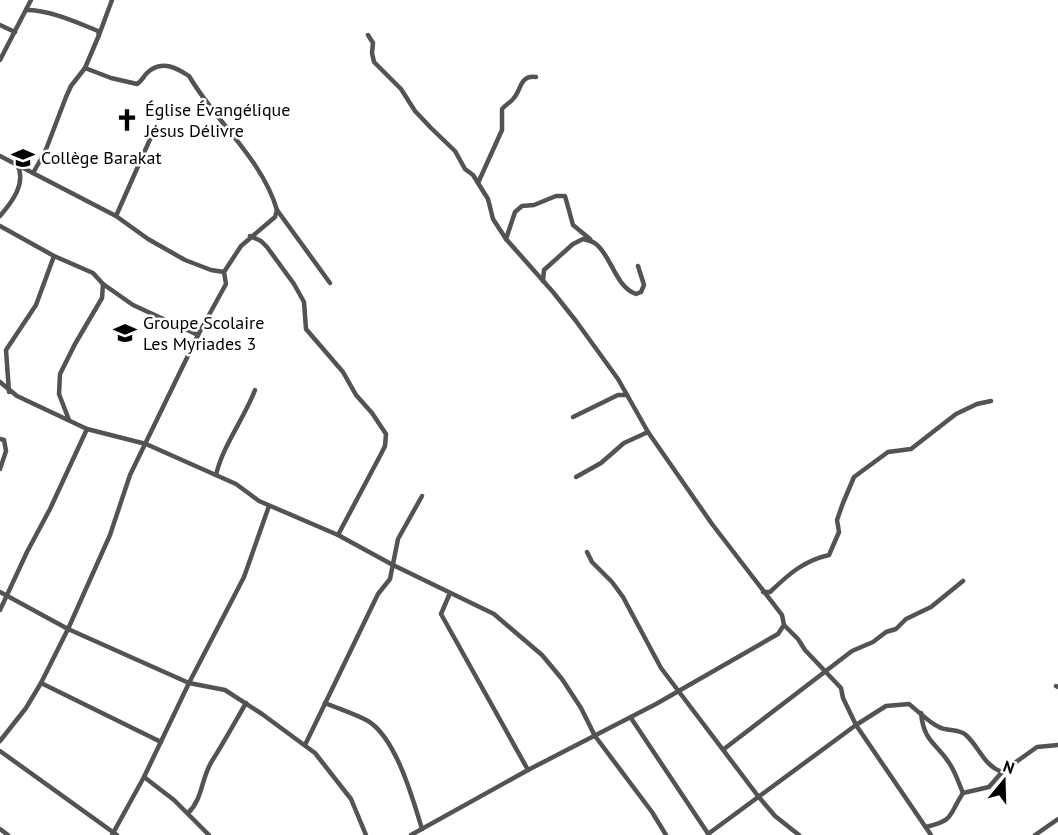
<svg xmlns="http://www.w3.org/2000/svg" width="1058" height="835" font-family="'PT Sans',sans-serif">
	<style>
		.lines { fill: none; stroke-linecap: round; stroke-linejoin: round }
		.minor { stroke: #535353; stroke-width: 4.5 }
		.labels { text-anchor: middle; stroke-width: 5; stroke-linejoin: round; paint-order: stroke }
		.poi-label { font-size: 18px; fill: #000; stroke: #fff; text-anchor: start }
	</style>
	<rect width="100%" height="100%" fill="#fff"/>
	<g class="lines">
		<g class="minor">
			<path d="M 26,10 C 50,10 76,22 98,31 L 99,35 L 85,68 L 71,86 L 66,97 L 45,152 L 33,173"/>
			<path d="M 0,25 L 15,32"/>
			<path d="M 99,35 L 112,0"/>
			<path d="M 368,35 L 373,43 L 372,53 L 374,62 L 401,89 L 415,111 L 431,128 L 455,151 L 465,169 L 473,175 L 488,199 L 493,219 L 506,239 L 553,292 L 576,321 L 618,379 L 648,432 L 712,524 L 782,615 L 784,625 L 798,639 L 805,650 L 841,688 L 843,698 L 856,725 L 931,835"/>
			<path d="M 0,60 L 31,0"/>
			<path d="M 85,68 L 111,78 L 137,84 C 142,81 143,77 147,73 C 161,59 177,68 189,76 C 216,122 262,159 277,210 L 330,283"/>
			<path d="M 0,156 L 116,216 L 148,239 L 185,260 L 211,270 L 224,272"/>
			<path d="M 478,183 L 502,130 L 502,109 C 505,105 510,103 513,99 C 522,90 519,75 536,77"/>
			<path d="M 0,216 C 12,202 27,183 17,164"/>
			<path d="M 116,216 L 155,128"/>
			<path d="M 0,226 L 54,256 L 93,273 L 103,284 L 133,305 L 198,335"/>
			<path d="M 250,236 L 261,241 L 267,247 L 294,284 L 304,302 L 306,329 L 343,372 L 356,395 L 372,413 L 386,434 L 385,446 L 381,454 L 338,535"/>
			<path d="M 506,239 L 515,212 L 522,206 L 534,205 L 556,196 L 565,196 L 573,225 L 590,239"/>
			<path d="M 543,281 L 544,270 L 573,244 L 583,239 C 587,240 593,241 596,244 C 612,257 615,286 636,294 L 641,292 L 644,285 L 638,266"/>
			<path d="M 0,382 L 17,396 L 87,429 L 146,444 L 236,484 L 259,501 L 338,535 L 393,565 L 494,614 L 542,655 L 562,679 L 581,708 L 595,736 L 652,812 L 666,835"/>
			<path d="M 9,392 L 6,350 L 36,305 L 54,256"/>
			<path d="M 573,417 L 618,395 L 627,395"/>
			<path d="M 69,420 L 59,394 L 60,374 L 75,344 L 102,298 L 103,284"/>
			<path d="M 0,439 L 4,440 L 6,451 L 0,469"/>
			<path d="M 216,475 C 223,445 244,419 255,390"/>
			<path d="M 576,477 L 601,463 L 624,443 L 648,432"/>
			<path d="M 587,552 L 592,562 L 612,582 L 623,597 L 661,668 L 758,796 L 775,816 L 799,835"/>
			<path d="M 0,592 L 68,629 L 189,683 L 225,690 L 262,714 L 315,753 L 351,799 L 366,835"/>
			<path d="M 763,592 L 770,592 C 789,574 803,561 829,555 L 839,532 L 837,520 L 843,503 L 854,477 L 888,452 L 911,449 L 956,414 L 977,404 L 991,401"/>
			<path d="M 450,593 L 441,614 L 528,770"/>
			<path d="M 0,610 L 27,552 L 50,509 L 87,429"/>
			<path d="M 41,683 L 161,742"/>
			<path d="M 1056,686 L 1058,687"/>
			<path d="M 325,703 C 339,709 355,714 368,721 C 396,738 413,799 422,829"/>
			<path d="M 921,713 C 924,744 938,743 951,766 C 956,774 959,784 963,793"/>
			<path d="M 631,718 L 709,835"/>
			<path d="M 0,741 L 26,708 L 41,683 L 68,629 L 110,535 L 130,475 L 198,335 L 226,284 L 224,272 L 241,246 L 275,217 L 277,210"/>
			<path d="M 305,745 L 378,594 L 390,579 L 398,539 L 422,496"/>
			<path d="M 724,749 L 852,651 L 873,642 L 886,632 L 896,629 L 906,619 L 931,607 L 963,581"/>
			<path d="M 0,751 L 117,835"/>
			<path d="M 144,777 L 174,800 L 209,835"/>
			<path d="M 188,813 C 203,799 201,778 212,761 C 224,742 235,722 246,703"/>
			<path d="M 926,827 C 955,820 948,816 963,793 L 989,787 L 1002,772"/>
			<path d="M 0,829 L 8,835"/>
			<path d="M 708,834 L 856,725 L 886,706 L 909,704 C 918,711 928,722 939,727 C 948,732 957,728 966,735 C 980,748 983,765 1002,772 L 1037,747 L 1058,745"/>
			<path d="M 112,835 L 144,777 L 189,683 L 244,577 L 269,506"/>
			<path d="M 411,835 L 528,770 L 656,704 L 778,634 L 784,625"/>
			<path d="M 1035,835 L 1058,819"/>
		</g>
	</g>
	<defs>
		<g id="church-bare" transform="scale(1.8)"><path d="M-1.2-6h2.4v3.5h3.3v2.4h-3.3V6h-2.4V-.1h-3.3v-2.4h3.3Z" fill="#000" stroke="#fff" stroke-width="2.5" paint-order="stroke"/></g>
		<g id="school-bare" transform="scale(1.8)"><path d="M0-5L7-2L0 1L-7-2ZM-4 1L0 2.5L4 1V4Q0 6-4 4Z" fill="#000" stroke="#fff" stroke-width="2.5" paint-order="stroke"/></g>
	</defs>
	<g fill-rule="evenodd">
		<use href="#church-bare" x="127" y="120"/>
		<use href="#school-bare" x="23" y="158"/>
		<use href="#school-bare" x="125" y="333"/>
	</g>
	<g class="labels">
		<g class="poi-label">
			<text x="145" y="116">Église Évangélique<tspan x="145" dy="21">Jésus Délivre</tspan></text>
			<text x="41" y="164">Collège Barakat</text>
			<text x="143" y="329">Groupe Scolaire<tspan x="143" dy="21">Les Myriades 3</tspan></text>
		</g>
	</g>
	<g transform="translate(1004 781) rotate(19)" stroke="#ffffff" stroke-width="4.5" paint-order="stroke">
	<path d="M0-4.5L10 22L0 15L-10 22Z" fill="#000000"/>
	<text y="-9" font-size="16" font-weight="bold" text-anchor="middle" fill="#000000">N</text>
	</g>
</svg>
